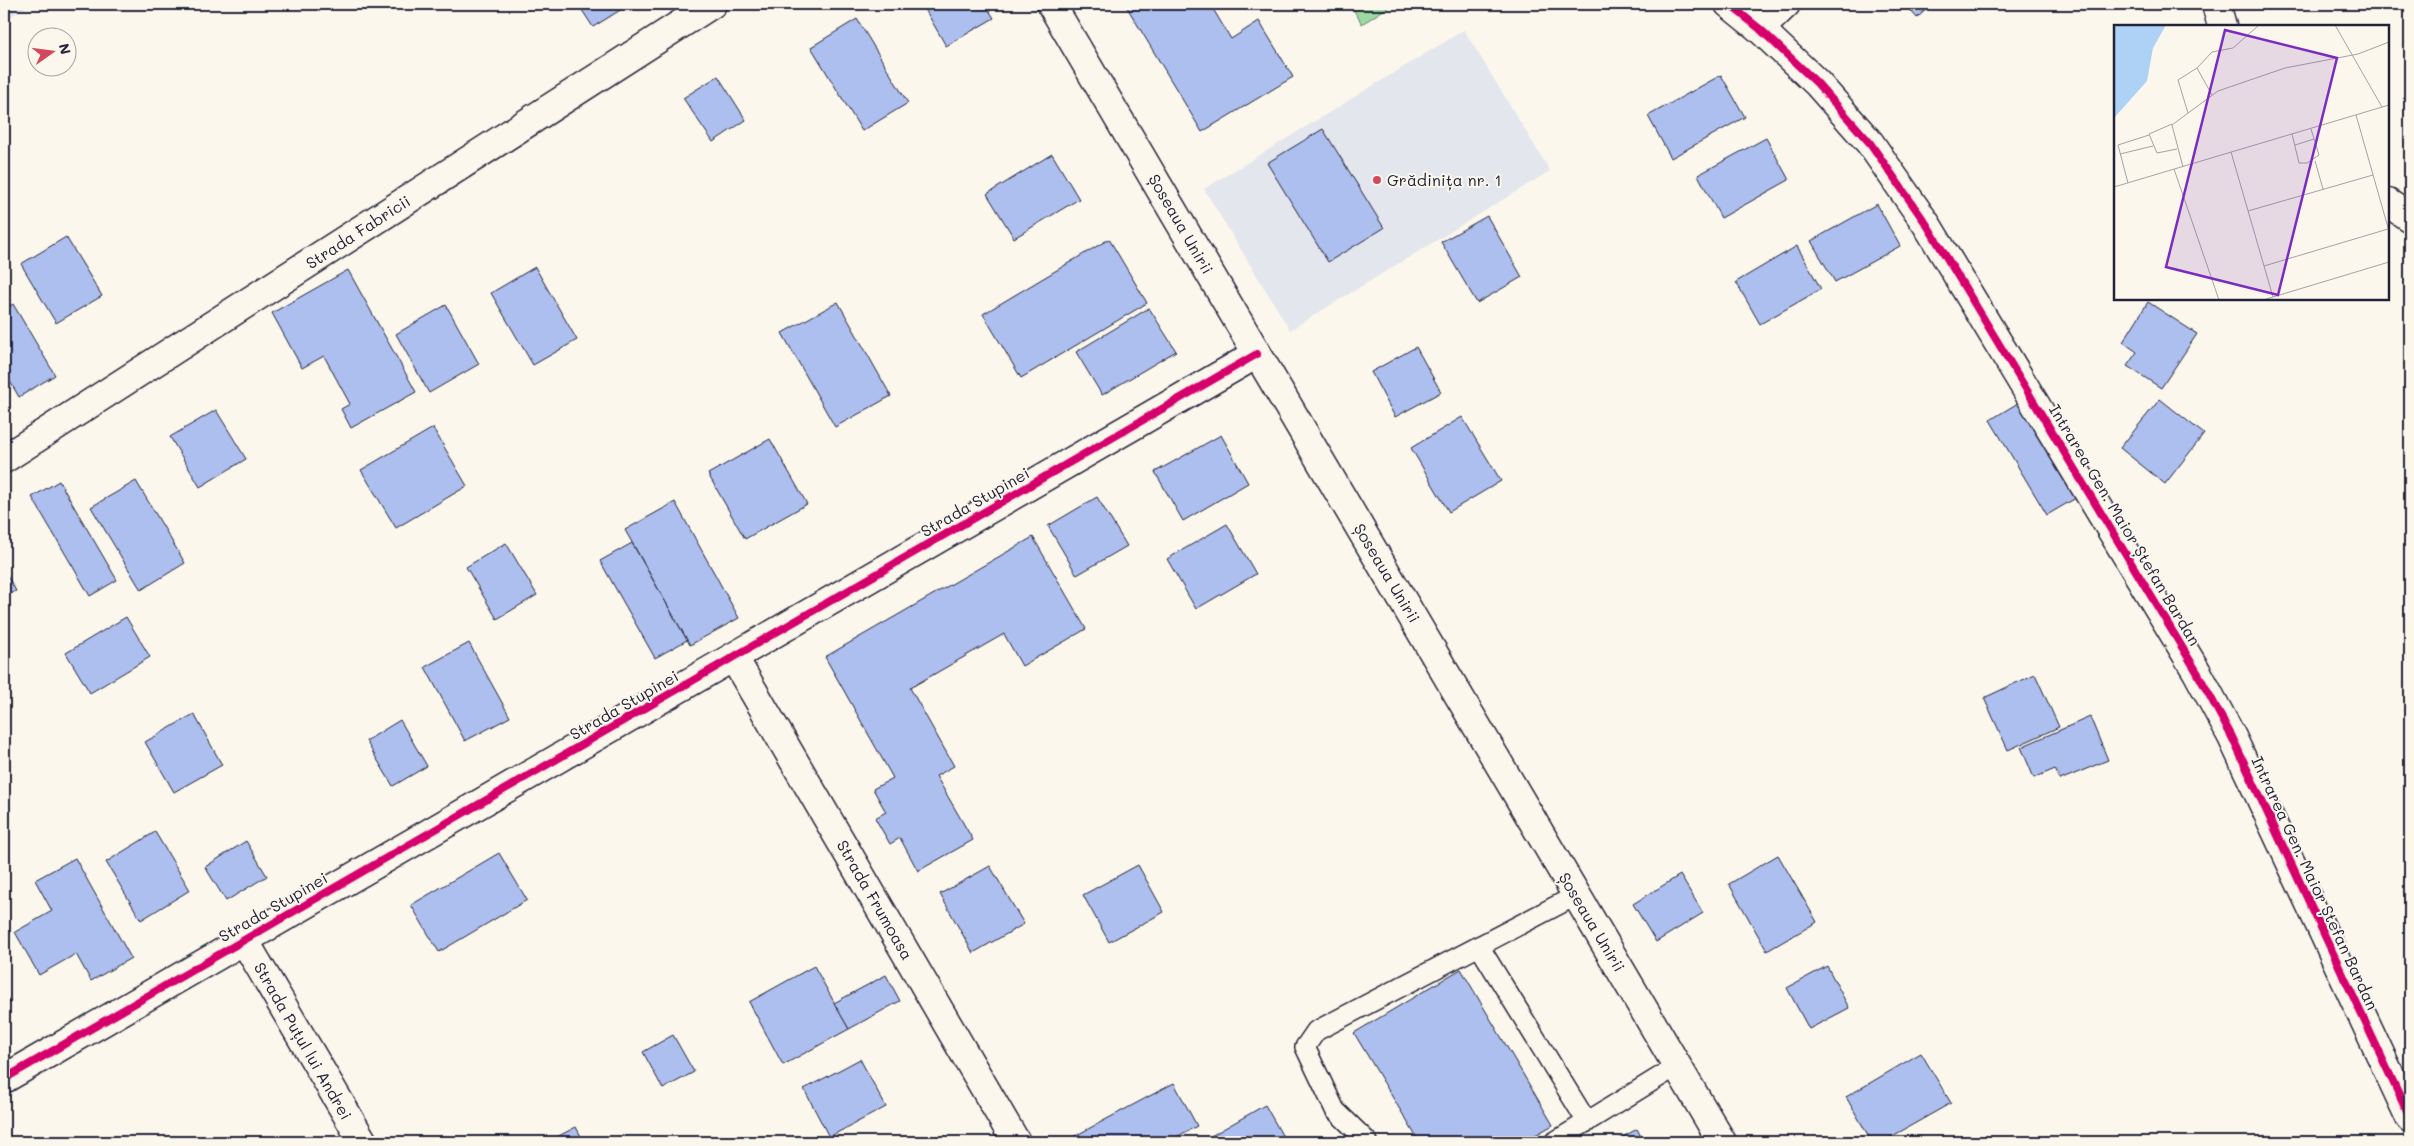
<svg xmlns="http://www.w3.org/2000/svg" width="2414" height="1146" font-family="Mali,sans-serif">
	<style>
		.built { fill: #e4e6ed }
		.green { fill: #9ddaa2; stroke: #607e6e }
		.building { fill: #adbfee; stroke: #22223b }
		.lines { fill: none; stroke-linecap: round; stroke-linejoin: round }
		.lane-casing { stroke: #22223b; stroke-width: 22 }
		.street-casing { stroke: #22223b; stroke-width: 31 }
		.secondary-casing { stroke: #22223b; stroke-width: 31 }
		.lane { stroke: #fbf7ec; stroke-width: 19 }
		.street { stroke: #fbf7ec; stroke-width: 28 }
		.secondary { stroke: #fbf7ec; stroke-width: 28 }
		.cycleway-casing { stroke: #fbf7ec; stroke-width: 11 }
		.cycleway { stroke: #d6006c; stroke-width: 8 }
		.poi-dot { fill: #d1495b; stroke: #fbf7ec; stroke-width: 2 }
		.labels { text-anchor: middle; stroke-width: 4; stroke-linejoin: round; paint-order: stroke }
		.poi-label { font-size: 16px; fill: #22223b; stroke: #fbf7ec; text-anchor: start }
		.street-label { font-size: 16px; fill: #22223b; stroke: #fbf7ec }
		.inset-road { fill: none; stroke: #a4a2a5; stroke-width: 1 }
		.view { fill: #7b2cbf; fill-opacity: 0.15; stroke: #7b2cbf; stroke-width: 2.5 }
		.inset-edge { fill: none; stroke: #22223b; stroke-width: 2.5 }
	</style>
	<rect width="100%" height="100%" fill="#fbf7ec"/>
	<filter id="ink" filterUnits="userSpaceOnUse"><feTurbulence type="fractalNoise" baseFrequency=".02" numOctaves="2"/><feDisplacementMap in="SourceGraphic" scale="10" xChannelSelector="R" yChannelSelector="G"/><feConvolveMatrix kernelMatrix="1 2 1 2 8 2 1 2 1" color-interpolation-filters="sRGB"/></filter>
	<g filter="url(#ink)">
		<g class="built">
			<path d="M 4,4 L 31,4 L 4,21 Z"/>
			<path d="M 1464,30 L 1550,171 L 1290,330 L 1204,189 Z"/>
		</g>
		<path class="green" d="M 1350,4 L 1393,4 L 1362,24 Z"/>
		<g class="building">
			<path d="M 578,4 L 630,4 L 593,27 Z"/>
			<path d="M 922,4 L 985,4 L 994,18 L 946,46 Z"/>
			<path d="M 1125,4 L 1210,4 L 1231,39 L 1259,21 L 1293,77 L 1202,132 Z"/>
			<path d="M 1905,4 L 1932,4 L 1917,18 Z"/>
			<path d="M 857,19 L 908,103 L 862,131 L 811,47 Z"/>
			<path d="M 1721,75 L 1745,117 L 1671,158 L 1648,116 Z"/>
			<path d="M 718,76 L 746,120 L 713,142 L 683,98 Z"/>
			<path d="M 1323,129 L 1384,228 L 1328,262 L 1267,163 Z"/>
			<path d="M 1766,138 L 1789,180 L 1721,218 L 1698,175 Z"/>
			<path d="M 1052,154 L 1079,199 L 1014,238 L 987,194 Z"/>
			<path d="M 1877,204 L 1900,246 L 1835,282 L 1811,241 Z"/>
			<path d="M 1487,216 L 1522,277 L 1477,303 L 1441,242 Z"/>
			<path d="M 66,237 L 102,296 L 56,323 L 21,264 Z"/>
			<path d="M 1109,239 L 1147,303 L 1021,378 L 983,314 Z"/>
			<path d="M 1797,246 L 1821,289 L 1760,324 L 1736,282 Z"/>
			<path d="M 535,267 L 577,340 L 533,365 L 491,293 Z"/>
			<path d="M 348,270 L 416,392 L 351,428 L 341,409 L 350,404 L 324,356 L 302,368 L 272,313 Z"/>
			<path d="M 838,302 L 891,396 L 835,427 L 782,333 Z"/>
			<path d="M 2148,302 L 2197,334 L 2161,388 L 2127,366 L 2137,352 L 2123,342 Z"/>
			<path d="M 13,304 L 55,375 L 19,397 L 4,371 L 4,310 Z"/>
			<path d="M 446,305 L 479,364 L 429,393 L 396,334 Z"/>
			<path d="M 1149,308 L 1176,351 L 1102,395 L 1076,352 Z"/>
			<path d="M 1416,347 L 1441,392 L 1395,417 L 1371,372 Z"/>
			<path d="M 2160,399 L 2204,434 L 2165,484 L 2120,448 Z"/>
			<path d="M 2018,403 L 2076,498 L 2047,515 L 1990,420 Z"/>
			<path d="M 216,410 L 246,459 L 200,487 L 170,437 Z"/>
			<path d="M 1462,417 L 1501,481 L 1449,512 L 1411,448 Z"/>
			<path d="M 433,428 L 467,486 L 396,528 L 361,470 Z"/>
			<path d="M 1221,435 L 1248,483 L 1183,521 L 1155,472 Z"/>
			<path d="M 770,439 L 807,504 L 745,539 L 708,474 Z"/>
			<path d="M 59,481 L 117,580 L 90,596 L 32,497 Z"/>
			<path d="M 136,481 L 185,563 L 141,590 L 91,507 Z"/>
			<path d="M 1097,497 L 1127,546 L 1077,575 L 1048,526 Z"/>
			<path d="M 675,502 L 739,618 L 690,645 L 625,530 Z"/>
			<path d="M 1227,524 L 1256,574 L 1196,609 L 1167,559 Z"/>
			<path d="M 1033,537 L 1086,629 L 1022,666 L 1004,634 L 910,688 L 954,766 L 936,776 L 973,840 L 918,871 L 900,838 L 890,844 L 875,818 L 886,812 L 873,789 L 893,778 L 825,657 Z"/>
			<path d="M 506,543 L 537,595 L 497,619 L 466,567 Z"/>
			<path d="M 632,543 L 687,640 L 655,658 L 600,561 Z"/>
			<path d="M 4,570 L 16,591 L 4,597 Z"/>
			<path d="M 126,617 L 150,657 L 90,693 L 66,653 Z"/>
			<path d="M 469,643 L 510,717 L 465,741 L 425,667 Z"/>
			<path d="M 2035,674 L 2059,727 L 2008,750 L 1984,698 Z"/>
			<path d="M 194,714 L 222,765 L 174,792 L 145,742 Z"/>
			<path d="M 2090,717 L 2108,760 L 2060,780 L 2055,769 L 2034,778 L 2021,747 Z"/>
			<path d="M 400,720 L 427,766 L 393,786 L 366,741 Z"/>
			<path d="M 155,832 L 190,890 L 141,920 L 106,862 Z"/>
			<path d="M 246,841 L 267,876 L 226,901 L 205,867 Z"/>
			<path d="M 499,853 L 527,900 L 439,952 L 411,905 Z"/>
			<path d="M 1778,855 L 1817,922 L 1767,951 L 1729,884 Z"/>
			<path d="M 75,858 L 131,958 L 91,981 L 76,954 L 39,975 L 15,932 L 52,911 L 35,880 Z"/>
			<path d="M 1138,865 L 1164,912 L 1109,942 L 1083,895 Z"/>
			<path d="M 990,866 L 1024,924 L 973,953 L 940,894 Z"/>
			<path d="M 1680,875 L 1703,913 L 1656,942 L 1633,904 Z"/>
			<path d="M 814,966 L 849,1029 L 783,1065 L 749,1002 Z"/>
			<path d="M 1827,966 L 1849,1008 L 1809,1029 L 1787,988 Z"/>
			<path d="M 1461,969 L 1553,1125 L 1523,1142 L 1423,1142 L 1417,1138 L 1354,1033 Z"/>
			<path d="M 886,975 L 900,1001 L 849,1029 L 834,1003 Z"/>
			<path d="M 4,991 L 10,1003 L 4,1006 Z"/>
			<path d="M 673,1035 L 694,1072 L 663,1089 L 643,1052 Z"/>
			<path d="M 1921,1053 L 1951,1103 L 1882,1142 L 1872,1142 L 1846,1097 Z"/>
			<path d="M 860,1059 L 886,1107 L 829,1137 L 804,1089 Z"/>
			<path d="M 1174,1083 L 1197,1126 L 1167,1142 L 1079,1142 L 1075,1136 Z"/>
			<path d="M 1265,1105 L 1286,1142 L 1205,1142 L 1204,1140 Z"/>
			<path d="M 576,1127 L 584,1142 L 547,1142 Z"/>
			<path d="M 1637,1129 L 1644,1142 L 1614,1142 Z"/>
		</g>
		<g class="lines">
			<g class="lane-casing">
				<g id="lane">
					<path d="M 1479,946 L 1587,1122"/>
					<path d="M 1368,1142 L 1335,1110 L 1305,1047 L 1316,1031 L 1577,895"/>
					<path d="M 1554,1142 L 1677,1066"/>
				</g>
			</g>
			<g class="street-casing">
				<g id="street">
					<path d="M 1729,4 L 1760,29 L 1817,83 L 1870,143 L 1927,225 L 2197,672 L 2232,737 L 2410,1118"/>
					<path d="M 2216,4 L 2222,26"/>
					<path d="M 1760,29 L 1786,4"/>
					<path d="M 2388,203 L 2410,218"/>
					<path d="M 4,459 L 712,4"/>
					<path d="M 734,658 L 1016,1142"/>
					<path d="M 244,940 L 363,1142"/>
					<path d="M 4,1079 L 1257,354"/>
				</g>
			</g>
			<g class="secondary-casing">
				<path id="secondary" d="M 1051,4 L 1722,1142"/>
			</g>
			<use href="#lane" class="lane"/>
			<use href="#street" class="street"/>
			<use href="#secondary" class="secondary"/>
			<g class="cycleway-casing">
				<g id="cycleway">
					<path d="M 1729,4 L 1760,29 L 1817,83 L 1870,143 L 1927,225 L 2197,672 L 2232,737 L 2410,1118"/>
					<path d="M 4,1079 L 1257,354"/>
				</g>
			</g>
			<use href="#cycleway" class="cycleway"/>
		</g>
	</g>
	<circle class="poi-dot" cx="1377" cy="180" r="5"/>
	<g class="labels">
		<g class="poi-label">
			<text x="1387" y="186">Grădinița nr. 1</text>
		</g>
		<g class="street-label">
			<text transform="translate(1181 224) rotate(60)" y="6">Șoseaua Unirii</text>
			<text transform="translate(358 232) rotate(-33)" y="6">Strada Fabricii</text>
			<text transform="translate(975 502) rotate(-30)" y="6">Strada Stupinei</text>
			<text transform="translate(2125 525) rotate(59)" y="6">Intrarea Gen. Maior Ștefan Bardan</text>
			<text transform="translate(1387 573) rotate(59)" y="6">Șoseaua Unirii</text>
			<text transform="translate(624 705) rotate(-30)" y="6">Strada Stupinei</text>
			<text transform="translate(2315 883) rotate(65)" y="6">Intrarea Gen. Maior Ștefan Bardan</text>
			<text transform="translate(875 900) rotate(60)" y="6">Strada Frumoasa</text>
			<text transform="translate(273 907) rotate(-30)" y="6">Strada Stupinei</text>
			<text transform="translate(1592 922) rotate(59)" y="6">Șoseaua Unirii</text>
			<text transform="translate(303 1041) rotate(60)" y="6">Strada Puțul lui Andrei</text>
		</g>
	</g>
	<g transform="translate(2114 25)">
		<rect width="275" height="275" fill="#fbf7ec"/>
		<path d="M 0,0 L 52,0 L 39,23 L 33,56 L 0,93 Z" fill="#add2f6"/>
		<path class="inset-road" d="M 221,0 L 268,82M 83,43 L 98,70M 74,88 L 64,55 L 83,43 L 98,27 L 119,23 L 145,0M 242,90 L 275,206M 58,99 L 35,109 L 43,128 L 63,124M 178,109 L 185,138 L 193,138 L 205,130 L 197,104M 181,120 L 200,114M 117,127 L 159,272M 6,129 L 39,121M 201,136 L 209,164M 69,142 L 58,100 L 104,66 L 171,43 L 244,29 L 275,17M 60,144 L 105,275M 14,158 L 4,120 L 35,110M 0,162 L 275,80M 134,186 L 259,150M 150,241 L 274,204M 149,275 L 275,237"/>
		<path class="view" d="M 111,5 L 223,33 L 164,270 L 52,242 Z"/>
		<rect width="275" height="275" class="inset-edge"/>
	</g>
	<rect width="2414" height="1146" fill="none" stroke="#fbf7ec" stroke-width="20"/>
	<rect x="10" y="10" width="2394" height="1126" fill="none" stroke="#22223b" stroke-width="2" filter="url(#ink)"/>
	<g transform="translate(52 52) rotate(76)"><circle r="24" fill="#fbf7ec" stroke="#a4a2a5"/>
	<path d="M0-4L9 19L0 12L-9 19Z" fill="#d1495b"/>
	<text y="-8" font-size="14" font-weight="bold" text-anchor="middle" fill="#22223b">N</text>
	</g>
</svg>
